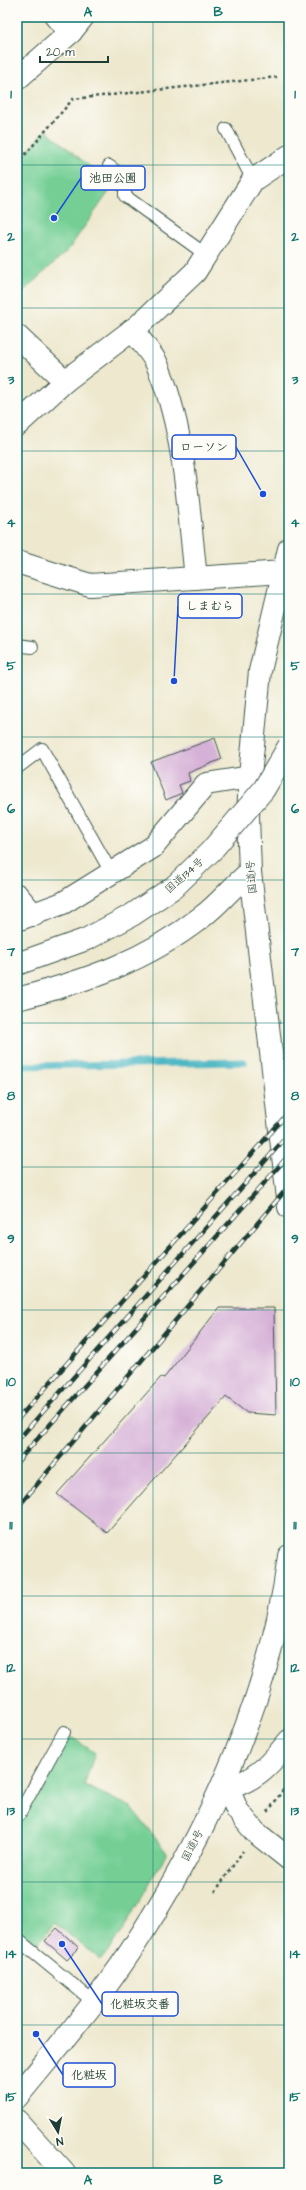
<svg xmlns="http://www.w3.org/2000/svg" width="306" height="2190" font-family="'Architects Daughter','Klee One',sans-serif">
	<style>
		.green { fill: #75cf95; stroke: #4a8664 }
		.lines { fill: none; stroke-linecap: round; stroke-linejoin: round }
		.stream { stroke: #47b5c2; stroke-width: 7 }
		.building { fill: #d5b0d7 }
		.service-casing { stroke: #3e574b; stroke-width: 14 }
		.minor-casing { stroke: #3e574b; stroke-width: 24 }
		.tertiary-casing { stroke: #3e574b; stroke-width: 24 }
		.trunk-casing { stroke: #3e574b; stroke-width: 24 }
		.path { stroke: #3e574b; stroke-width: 2.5; stroke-dasharray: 3 3; stroke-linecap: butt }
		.service { stroke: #fff; stroke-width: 12 }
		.minor { stroke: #fff; stroke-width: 22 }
		.tertiary { stroke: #fff; stroke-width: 22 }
		.trunk { stroke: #fff; stroke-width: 22 }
		.rail-casing { stroke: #1f3d34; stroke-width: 4.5 }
		.rail { stroke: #fdfcf7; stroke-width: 3; stroke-dasharray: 9; stroke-linecap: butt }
		.trunk-bridge-casing { stroke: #3e574b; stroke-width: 24; stroke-linecap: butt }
		.trunk-bridge { stroke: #fff; stroke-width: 22 }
		.grid { fill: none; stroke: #0f766e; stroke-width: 1; stroke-opacity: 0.55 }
		.labels { text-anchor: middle; stroke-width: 3; stroke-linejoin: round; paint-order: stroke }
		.street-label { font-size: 11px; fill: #1f3d34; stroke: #fdfcf7 }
		.leader { fill: none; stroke: #1d4ed8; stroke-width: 1.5 }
		.callout-dot { fill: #1d4ed8; stroke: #fdfcf7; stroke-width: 1.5 }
		.callout { fill: #fdfcf7; stroke: #1d4ed8; stroke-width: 1.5 }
		.callout-label { font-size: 12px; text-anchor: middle; font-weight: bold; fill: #1f3d34 }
		.neatline { fill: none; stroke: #0f766e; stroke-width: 1.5 }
		.grid-label { font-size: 13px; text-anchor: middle; font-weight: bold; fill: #0f766e }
	</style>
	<rect width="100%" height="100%" fill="#fdfcf7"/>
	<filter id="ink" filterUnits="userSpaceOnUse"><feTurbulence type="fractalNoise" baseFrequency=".025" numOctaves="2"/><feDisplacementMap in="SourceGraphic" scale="8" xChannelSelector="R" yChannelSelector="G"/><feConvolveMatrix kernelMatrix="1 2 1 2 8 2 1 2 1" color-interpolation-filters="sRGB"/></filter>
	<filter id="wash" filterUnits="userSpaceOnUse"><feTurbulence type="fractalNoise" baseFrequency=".012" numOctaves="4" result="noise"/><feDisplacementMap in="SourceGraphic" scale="16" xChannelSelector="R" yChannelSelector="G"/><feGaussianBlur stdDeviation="0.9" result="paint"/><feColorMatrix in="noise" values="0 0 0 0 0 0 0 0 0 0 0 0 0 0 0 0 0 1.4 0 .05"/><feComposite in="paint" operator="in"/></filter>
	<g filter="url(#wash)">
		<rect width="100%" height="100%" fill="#ede8ce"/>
		<g class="green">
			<path d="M 46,130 L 113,186 L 68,250 L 17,297 L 17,164 Z"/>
			<path d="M 64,1732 L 95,1753 L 84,1785 L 131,1807 L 167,1853 L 122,1931 L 101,1960 L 54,1923 L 32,1952 L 17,1939 L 17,1818 Z"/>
		</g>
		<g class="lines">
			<path class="stream" d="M 17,1066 L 244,1062"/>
		</g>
		<g id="blocks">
			<g class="building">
				<path d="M 215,738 L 222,759 L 188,773 L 190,781 L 179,785 L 182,793 L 166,800 L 151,762 Z"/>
				<path d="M 219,1308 L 274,1308 L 276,1415 L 247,1413 L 226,1397 L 107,1533 L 57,1494 L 161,1377 L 164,1378 Z"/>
				<path d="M 57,1928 L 79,1948 L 67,1960 L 45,1941 Z"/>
			</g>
		</g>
	</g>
	<g filter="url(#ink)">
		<use href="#blocks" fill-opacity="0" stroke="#3e574b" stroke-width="1"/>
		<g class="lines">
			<g class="service-casing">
				<g id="service">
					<path d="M 226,129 L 253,180"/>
					<path d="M 109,166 L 125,178 L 125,196 L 205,254"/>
					<path d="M 17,645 L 32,647"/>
					<path d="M 17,768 L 42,749 L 112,874"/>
					<path d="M 17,1818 L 64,1732"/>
					<path d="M 17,1939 L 94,2002"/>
				</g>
			</g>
			<g class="minor-casing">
				<g id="minor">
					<path d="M 56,17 L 71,32"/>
					<path d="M 17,79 L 71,32 L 83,17"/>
					<path d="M 132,330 C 140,340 150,351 156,362 C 185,427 188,508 196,578"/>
					<path d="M 17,336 L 65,381"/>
					<path d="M 17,425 L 65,381 L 139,325 L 195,272 L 253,180 L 289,156"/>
					<path d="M 17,562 L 90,585 L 283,572"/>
					<path d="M 17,895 L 34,915"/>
					<path d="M 17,920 L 63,903 L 153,847 L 206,784 L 250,777"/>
					<path d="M 17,999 C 86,981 146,961 203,916 C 220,903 233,886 250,872"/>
					<path d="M 221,1790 L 233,1800 L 237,1810 L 255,1832 L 289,1859"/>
					<path d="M 221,1790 C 254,1782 268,1767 289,1741"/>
				</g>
			</g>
			<g class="tertiary-casing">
				<path id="tertiary" d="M 17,2121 L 64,2173"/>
			</g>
			<g class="trunk-casing">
				<g id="trunk">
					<path d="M 289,549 L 260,671 L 250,777 L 248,817 L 250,872 L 289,1207"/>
					<path d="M 17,964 L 87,939 L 132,915 L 174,887"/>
					<path d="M 17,2097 C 60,2044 105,1993 141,1935 C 213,1821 272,1690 289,1556"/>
				</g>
			</g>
			<g class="path">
				<path d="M 17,164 L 73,99 L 278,77"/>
				<path d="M 268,1812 L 289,1781"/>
				<path d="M 215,1892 L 243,1851"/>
			</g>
			<use href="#service" class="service"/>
			<use href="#minor" class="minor"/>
			<use href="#tertiary" class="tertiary"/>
			<use href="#trunk" class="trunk"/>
			<g class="rail-casing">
				<g id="rail">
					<path d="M 17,1420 L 289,1112"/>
					<path d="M 17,1441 L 289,1134"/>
					<path d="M 17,1462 L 289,1155"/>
					<path d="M 17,1508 L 289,1186"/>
				</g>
			</g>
			<use href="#rail" class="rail"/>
			<g class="trunk-bridge-casing">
				<path id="trunk-bridge" d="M 174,887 L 211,851 L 264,789 L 289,746"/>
			</g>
			<use href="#trunk-bridge" class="trunk-bridge"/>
		</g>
	</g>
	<path class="grid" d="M 153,17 L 153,2173M 17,165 L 289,165M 17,308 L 289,308M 17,451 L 289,451M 17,594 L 289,594M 17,737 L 289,737M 17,880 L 289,880M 17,1023 L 289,1023M 17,1167 L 289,1167M 17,1310 L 289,1310M 17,1453 L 289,1453M 17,1596 L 289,1596M 17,1739 L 289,1739M 17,1882 L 289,1882M 17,2025 L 289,2025"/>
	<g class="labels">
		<g class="street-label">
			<text transform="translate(184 875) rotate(-42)" y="4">国道134号</text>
			<text transform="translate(251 877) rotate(-95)" y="4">国道1号</text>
			<text transform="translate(192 1845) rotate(-63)" y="4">国道1号</text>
		</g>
	</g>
	<path class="leader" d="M54 218L81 178M263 494L236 447M174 681L178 606M62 1944L102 2004M36 2034L63 2075"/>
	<g class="callout-dot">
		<circle cx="54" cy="218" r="4"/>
		<circle cx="263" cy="494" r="4"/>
		<circle cx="174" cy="681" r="4"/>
		<circle cx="62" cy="1944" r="4"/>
		<circle cx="36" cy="2034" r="4"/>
	</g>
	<g class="callout">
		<rect x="81" y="166" width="64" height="24" rx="4"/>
		<rect x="172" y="435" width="64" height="24" rx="4"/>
		<rect x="178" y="594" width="64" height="24" rx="4"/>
		<rect x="102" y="1992" width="76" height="24" rx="4"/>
		<rect x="63" y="2063" width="52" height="24" rx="4"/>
	</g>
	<g class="callout-label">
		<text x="113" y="182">池田公園</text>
		<text x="204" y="451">ローソン</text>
		<text x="210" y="610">しまむら</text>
		<text x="140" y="2008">化粧坂交番</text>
		<text x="89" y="2079">化粧坂</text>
	</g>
	<rect width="306" height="2190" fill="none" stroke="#fdfcf7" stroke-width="44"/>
	<g transform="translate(58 2132) rotate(170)" stroke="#fdfcf7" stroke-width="3" paint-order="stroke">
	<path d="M0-3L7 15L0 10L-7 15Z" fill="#1f3d34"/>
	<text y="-6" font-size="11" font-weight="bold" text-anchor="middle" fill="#1f3d34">N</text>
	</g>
	<path d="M40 56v6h68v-6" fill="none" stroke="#1f3d34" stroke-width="2"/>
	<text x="46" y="56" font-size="12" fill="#1f3d34" stroke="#fdfcf7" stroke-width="3" paint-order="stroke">20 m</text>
	<rect x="22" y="22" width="262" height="2146" class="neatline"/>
	<g class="grid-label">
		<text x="88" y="16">A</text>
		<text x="218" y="16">B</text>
		<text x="11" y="98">1</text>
		<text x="295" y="98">1</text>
		<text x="11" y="241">2</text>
		<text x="295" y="241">2</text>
		<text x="11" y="384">3</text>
		<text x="295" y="384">3</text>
		<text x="11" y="527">4</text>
		<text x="295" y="527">4</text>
		<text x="11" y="670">5</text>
		<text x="295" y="670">5</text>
		<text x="11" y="813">6</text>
		<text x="295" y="813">6</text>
		<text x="11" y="956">7</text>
		<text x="295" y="956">7</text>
		<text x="11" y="1100">8</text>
		<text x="295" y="1100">8</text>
		<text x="11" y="1243">9</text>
		<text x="295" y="1243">9</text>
		<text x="11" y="1386">10</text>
		<text x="295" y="1386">10</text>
		<text x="11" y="1529">11</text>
		<text x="295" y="1529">11</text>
		<text x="11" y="1672">12</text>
		<text x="295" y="1672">12</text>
		<text x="11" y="1815">13</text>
		<text x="295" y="1815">13</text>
		<text x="11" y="1958">14</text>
		<text x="295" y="1958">14</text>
		<text x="11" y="2101">15</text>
		<text x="295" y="2101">15</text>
		<text x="88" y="2184">A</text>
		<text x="218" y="2184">B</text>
	</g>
</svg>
